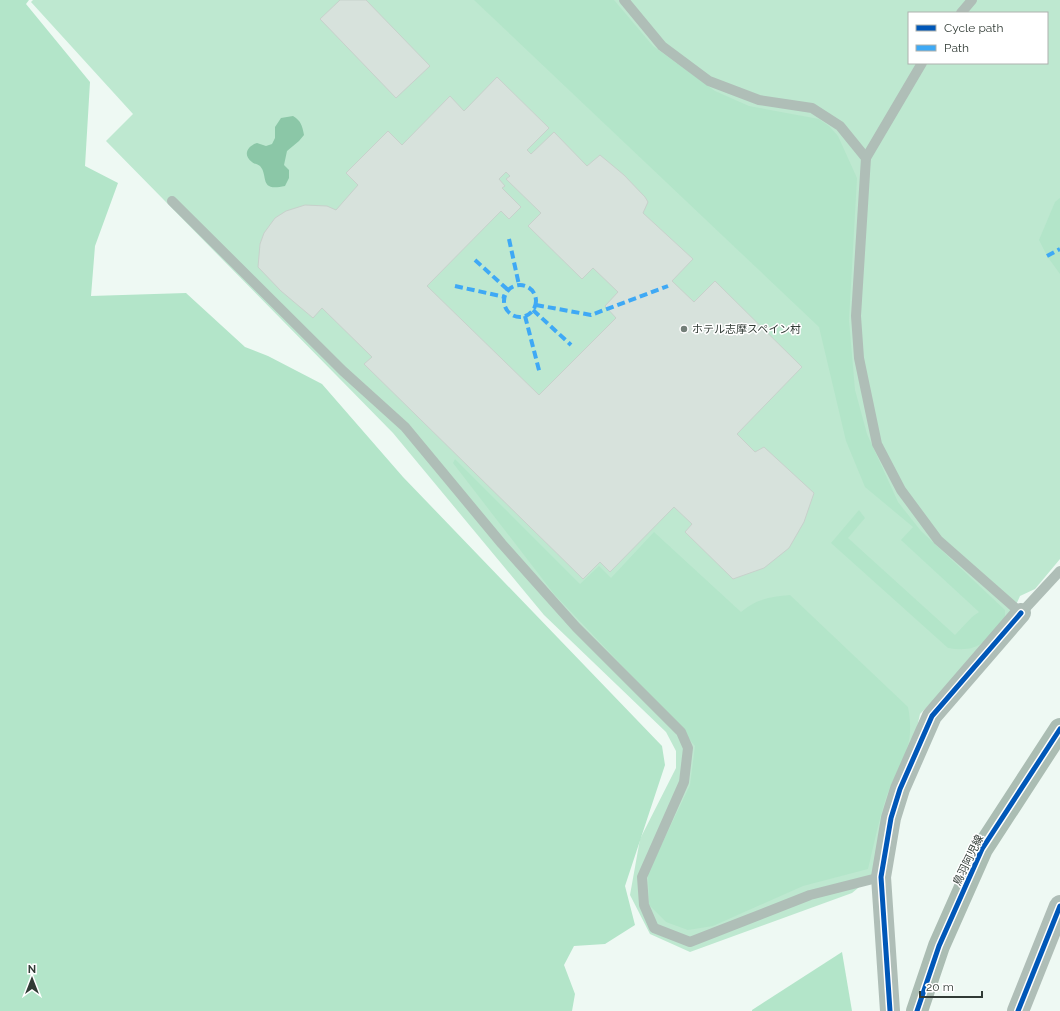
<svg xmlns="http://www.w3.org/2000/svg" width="1060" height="1011" font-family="Raleway,'Noto Sans JP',sans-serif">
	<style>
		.green { fill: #bee8d0; fill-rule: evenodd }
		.forest { fill: #b3e5c9 }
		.water { fill: #8bc7a7 }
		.building { fill: #d7e2dc; stroke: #c7d1cb; fill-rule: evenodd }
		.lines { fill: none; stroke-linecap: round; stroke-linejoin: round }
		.service { stroke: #afbeb7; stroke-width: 10 }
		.minor { stroke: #afbeb7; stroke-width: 20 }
		.tertiary { stroke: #afbeb7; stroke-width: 22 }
		.secondary { stroke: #abbdb3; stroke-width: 22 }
		.quiet { stroke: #3fa9f5; stroke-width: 4; stroke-dasharray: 8 4; stroke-linecap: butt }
		.cycleway-casing { stroke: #fff; stroke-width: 8 }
		.cycleway { stroke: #0057b8; stroke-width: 5 }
		.poi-dot { fill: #737e78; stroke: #fff; stroke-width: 1.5 }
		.labels { text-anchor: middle; stroke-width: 3; stroke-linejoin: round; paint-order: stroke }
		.poi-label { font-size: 11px; fill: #313b35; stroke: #fff; text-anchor: start }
		.street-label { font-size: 11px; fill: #313b35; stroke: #fff }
	</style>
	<rect width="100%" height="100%" fill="#eef9f3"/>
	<path class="green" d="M 33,0 L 1060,0 L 1060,559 L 1035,589 L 1020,596 L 1008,623 L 920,714 L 914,741 L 875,874 L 852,893 L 690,952 L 650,934 L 630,895 L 640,839 L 676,768 L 676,751 L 666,732 L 544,615 L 393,433 L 106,141 L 133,114 L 31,2 ZM 909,13 L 1047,13 L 1047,63 L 909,63 Z"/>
	<g class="forest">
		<path d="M 0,0 L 29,0 L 26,4 L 90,82 L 85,166 L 118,183 L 95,246 L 91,296 L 186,293 L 245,347 L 268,356 L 322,384 L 403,477 L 662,746 L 665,765 L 625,886 L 635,925 L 605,944 L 574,946 L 564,965 L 575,994 L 572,1011 L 0,1011 Z"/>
		<path d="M 474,0 L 614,0 L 653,46 L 715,91 L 749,106 L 819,119 L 829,126 L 838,136 L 857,178 L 849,320 L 855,390 L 867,434 L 898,502 L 921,531 L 1005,610 L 1005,622 C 985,642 978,653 948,648 L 831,543 L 859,510 L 865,518 L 848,538 L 955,635 L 972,617 L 979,612 L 901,540 L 913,527 L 865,487 L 846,441 L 819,327 Z"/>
		<path d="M 1060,198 L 1060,274 L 1047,256 L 1039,240 L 1055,202 Z"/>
		<path d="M 455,459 L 580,584 L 599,566 L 611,578 L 654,532 L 741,612 C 757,599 769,597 790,595 L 908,707 C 916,748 900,760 887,795 C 879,819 874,844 868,869 L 803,886 L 713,926 L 688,930 L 666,922 L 649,905 L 648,873 L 690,785 L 695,746 L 668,714 L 554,594 L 453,463 Z"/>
		<path d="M 842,952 L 852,1011 L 752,1011 L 752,1010 Z"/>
	</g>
	<path class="water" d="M 293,116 C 301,121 302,125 304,135 L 299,141 L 287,151 L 284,165 L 289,170 L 289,178 L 285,186 C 258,192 269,176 260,166 C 257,164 254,164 252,162 C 242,155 248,146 257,143 L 266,146 L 272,144 L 275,138 L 275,127 L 281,118 Z"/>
	<g class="building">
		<path d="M 340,0 L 366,0 L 430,66 L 396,98 L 320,19 Z"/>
		<path d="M 497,77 L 549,128 L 527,150 L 531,154 L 554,132 L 587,166 L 600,155 L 624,175 L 645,197 L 648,202 L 643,213 L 693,259 L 672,281 L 694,302 L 715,281 L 802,367 L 737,434 L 755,452 L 764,447 L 814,493 L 804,522 L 789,548 L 764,568 L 733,579 L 685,532 L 692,524 L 674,507 L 610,572 L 600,562 L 583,579 L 364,364 L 372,357 L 322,308 L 313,318 L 281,291 L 258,267 L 260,244 L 264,233 L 275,218 L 286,211 L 305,205 L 327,206 L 336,210 L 358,185 L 346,173 L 388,131 L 402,145 L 450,96 L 464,111 ZM 506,172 L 510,176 L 506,179 L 541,213 L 528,226 L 582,279 L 593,268 L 618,292 L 605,306 L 616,318 L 539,395 L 427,286 L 501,211 L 509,219 L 521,207 L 502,188 L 505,186 L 499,179 Z"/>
	</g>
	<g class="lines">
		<g class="service">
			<path d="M 624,0 L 662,46 L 709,81 L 759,100 L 812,108 L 840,126 L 866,158 L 856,316 L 859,358 L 877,444 L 901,490 L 938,540 L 1021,613 L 1060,571"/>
			<path d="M 961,13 L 972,0"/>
			<path d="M 866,158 L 922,63"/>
			<path d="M 172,201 L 343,371 L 405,427 L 502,544 L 576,627 L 681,732 L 688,748 L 684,782 L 642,877 L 644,905 L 654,928 L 690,942 L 810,895 L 881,877"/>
		</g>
		<path class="minor" d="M 890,1011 L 881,877 L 891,818 L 900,789 L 932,716 L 1021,613"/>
		<path class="tertiary" d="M 1018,1011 L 1060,906"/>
		<path class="secondary" d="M 917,1011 L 939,946 L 982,849 L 1060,729"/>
		<g class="quiet">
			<path d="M 509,239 L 519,285"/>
			<path d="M 1047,256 L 1060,249"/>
			<path d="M 475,260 L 508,290"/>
			<circle cx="520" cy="301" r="16"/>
			<path d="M 455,286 L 505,297"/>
			<path d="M 536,305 L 591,315 L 668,286"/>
			<path d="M 533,310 L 571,345"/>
			<path d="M 525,316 L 540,374"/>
		</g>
		<g class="cycleway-casing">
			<g id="cycleway">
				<path d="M 890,1011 L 881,877 L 891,818 L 900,789 L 932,716 L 1021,613"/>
				<path d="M 917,1011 L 939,946 L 982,849 L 1060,729"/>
				<path d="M 1018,1011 L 1060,906"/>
			</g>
		</g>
		<use href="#cycleway" class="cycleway"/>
	</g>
	<circle class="poi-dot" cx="684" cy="329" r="4"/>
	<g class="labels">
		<g class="poi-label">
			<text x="692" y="333">ホテル志摩スペイン村</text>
		</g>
		<g class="street-label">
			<text transform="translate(968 860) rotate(-64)" y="4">鳥羽阿児線</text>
		</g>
	</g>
	<rect x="908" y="12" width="140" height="52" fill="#ffffff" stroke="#adb1ae"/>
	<rect x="916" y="25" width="20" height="6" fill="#0057b8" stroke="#adb1ae"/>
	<text x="944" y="32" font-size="12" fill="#313b35">Cycle path</text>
	<rect x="916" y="45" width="20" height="6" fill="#3fa9f5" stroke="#adb1ae"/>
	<text x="944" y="52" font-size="12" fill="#313b35">Path</text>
	<g transform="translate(32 979)" stroke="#ffffff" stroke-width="3" paint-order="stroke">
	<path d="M0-3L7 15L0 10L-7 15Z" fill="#313b35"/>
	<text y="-6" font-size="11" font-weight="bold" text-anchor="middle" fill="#313b35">N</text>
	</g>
	<path d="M920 991v6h62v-6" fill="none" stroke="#313b35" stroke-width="2"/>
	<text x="926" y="991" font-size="12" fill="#313b35" stroke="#ffffff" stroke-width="3" paint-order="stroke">20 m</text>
</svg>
